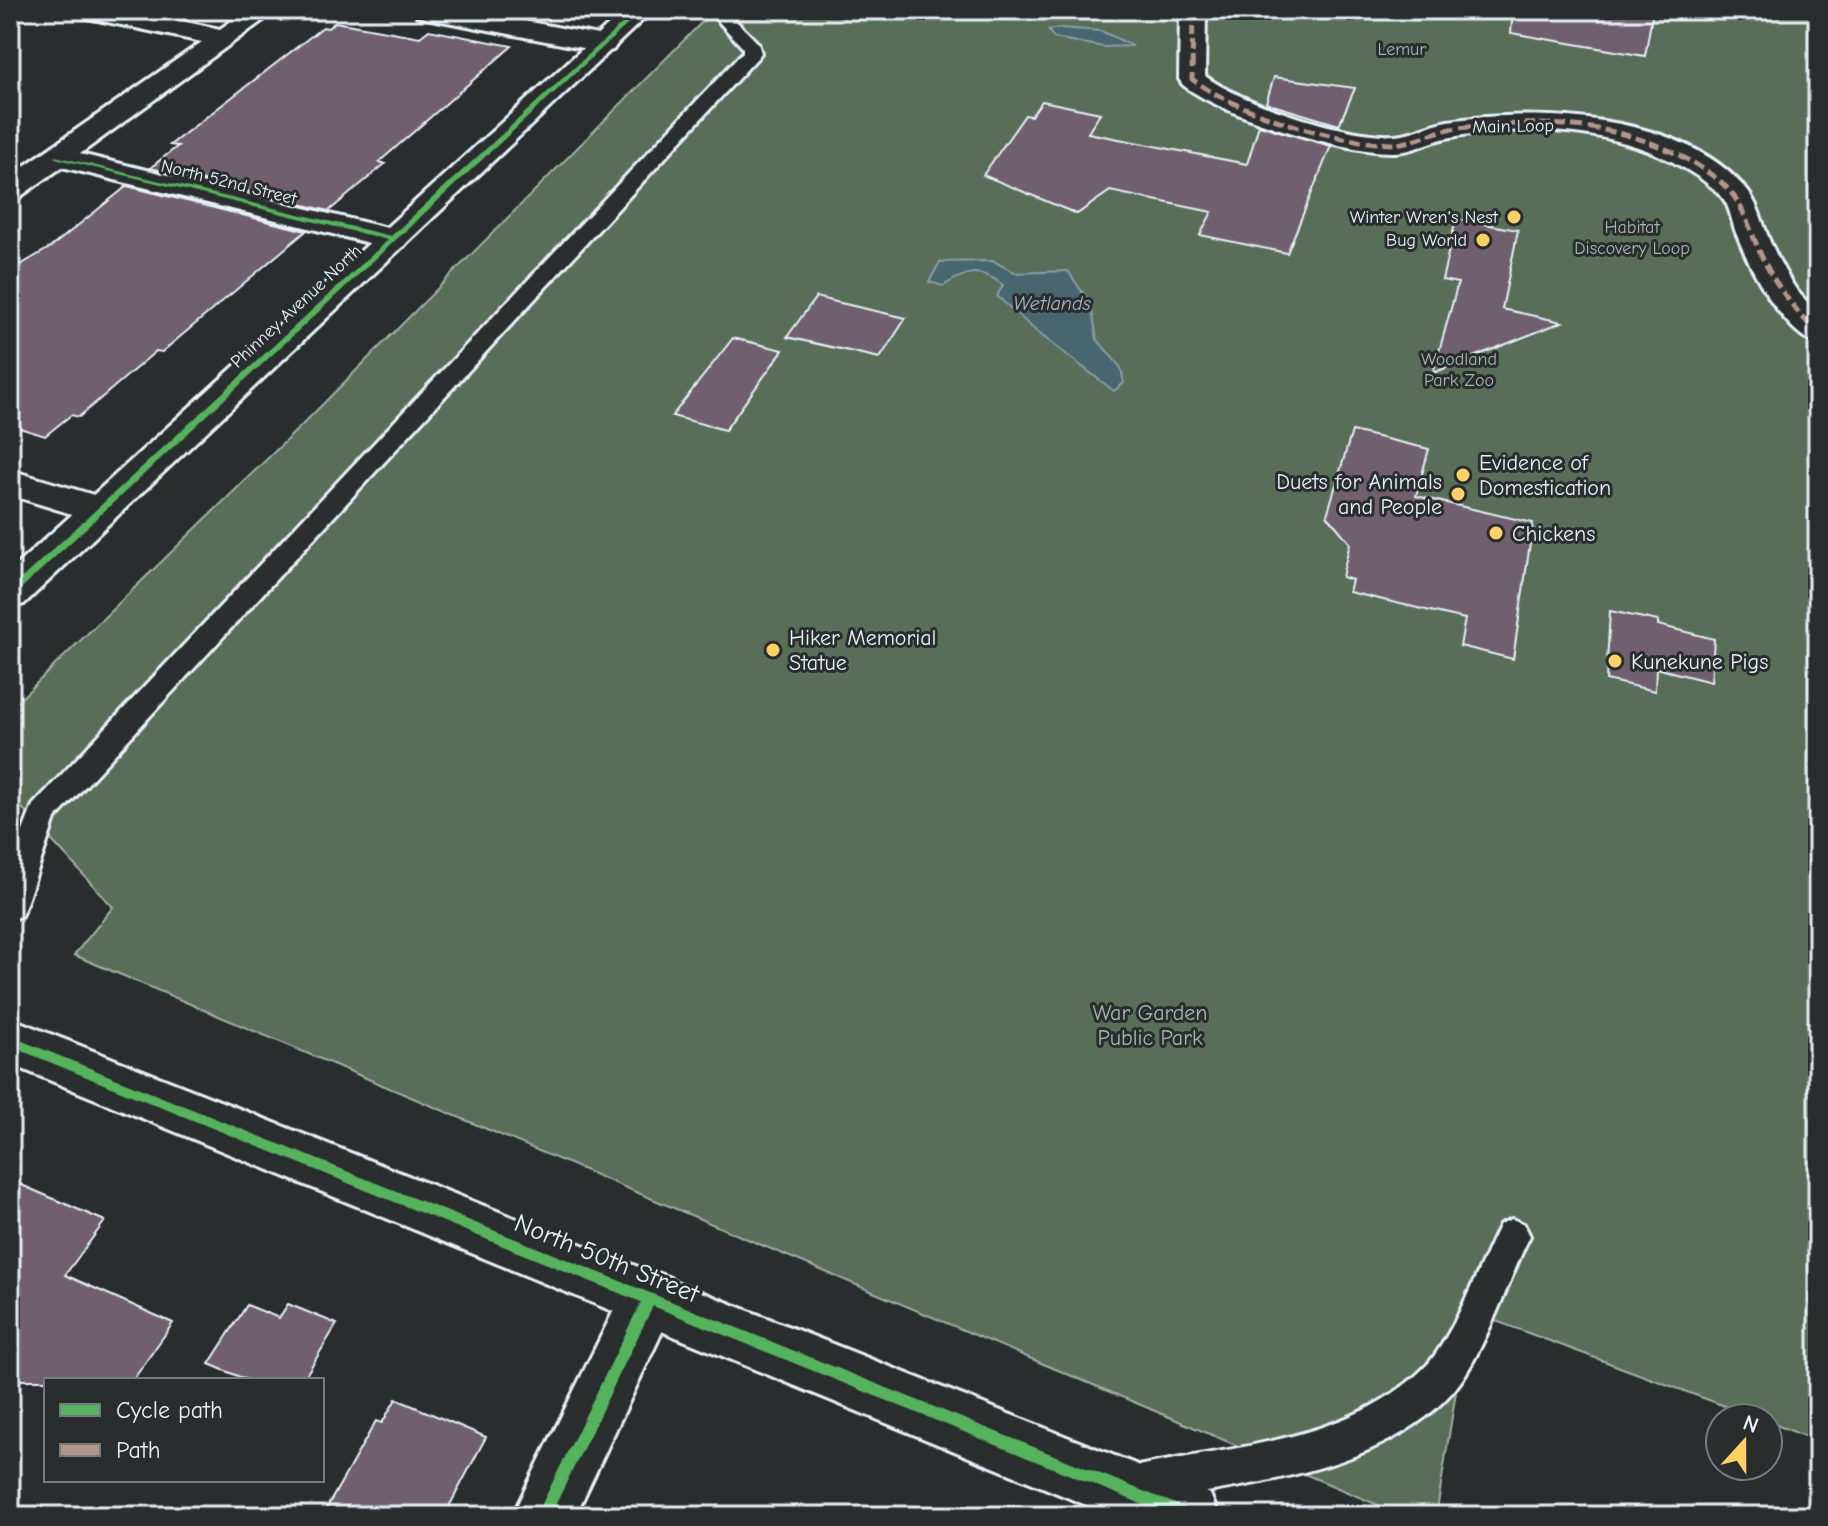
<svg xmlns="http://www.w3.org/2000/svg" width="1828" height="1526" font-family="'Comic Neue',sans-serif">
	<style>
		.green { fill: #586e59; stroke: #a0b0a8; stroke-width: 2 }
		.water { fill: #4a666f; stroke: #899ea6; stroke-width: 2 }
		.building { fill: #70616d; stroke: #e8f1f8; stroke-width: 2 }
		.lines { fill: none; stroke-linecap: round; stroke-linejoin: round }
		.service-casing { stroke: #e8f1f8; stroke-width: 6 }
		.pedestrian-casing { stroke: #e8f1f8; stroke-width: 6 }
		.minor-casing { stroke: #e8f1f8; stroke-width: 6 }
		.tertiary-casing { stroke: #e8f1f8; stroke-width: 6 }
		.service { fill: #2a2d2e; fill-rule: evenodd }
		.pedestrian { fill: #2a2d2e; fill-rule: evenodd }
		.minor { fill: #2a2d2e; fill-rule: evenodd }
		.tertiary { fill: #2a2d2e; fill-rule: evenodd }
		.quiet { stroke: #b2968c; stroke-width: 5; stroke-dasharray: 11 5; stroke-linecap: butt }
		.cycleway-casing { stroke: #2a2d2e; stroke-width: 5 }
		.cycleway { fill: #56b35d; fill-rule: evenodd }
		.poi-dot { fill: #ffd166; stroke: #2a2d2e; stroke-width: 3 }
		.labels { text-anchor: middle; stroke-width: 6; stroke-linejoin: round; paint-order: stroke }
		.far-park-label { font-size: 18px; fill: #a7b6b0; stroke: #2a2d2e }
		.far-street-label { font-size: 18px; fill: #e8f1f8; stroke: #2a2d2e }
		.far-poi-label { font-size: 18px; fill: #e8f1f8; stroke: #2a2d2e; text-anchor: end }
		.far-water-label { font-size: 20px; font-style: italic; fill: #a9b9c1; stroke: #2a2d2e }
		.poi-label { font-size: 22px; fill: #e8f1f8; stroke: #2a2d2e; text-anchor: start }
		.park-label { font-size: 22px; fill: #a7b6b0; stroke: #2a2d2e }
		.near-street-label { font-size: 26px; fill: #e8f1f8; stroke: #2a2d2e }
	</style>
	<rect width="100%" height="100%" fill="#2a2d2e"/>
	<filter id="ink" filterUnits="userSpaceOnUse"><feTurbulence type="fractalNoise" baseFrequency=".0125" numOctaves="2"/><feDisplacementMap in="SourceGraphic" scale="16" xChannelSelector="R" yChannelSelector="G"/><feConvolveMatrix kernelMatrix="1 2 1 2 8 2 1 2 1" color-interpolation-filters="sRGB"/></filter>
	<g filter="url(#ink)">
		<path class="green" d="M 714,10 L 1818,10 L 1818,1441 L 1768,1422 L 1768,1418 L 1757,1418 L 1469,1311 L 1436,1516 L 1404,1516 L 74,955 L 113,907 L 10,795 L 10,709 L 303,424 Z"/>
		<g class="water">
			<path d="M 1060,28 L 1101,31 L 1133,46 L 1104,47 L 1054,38 L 1048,30 Z"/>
			<path d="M 993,261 L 1016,273 L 1068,271 L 1091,305 L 1097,339 L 1121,368 L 1124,383 L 1114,391 L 1037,332 L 997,296 L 1003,285 C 979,267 967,271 943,286 L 929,282 L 940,262 Z"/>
		</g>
		<g class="building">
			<path d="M 1513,10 L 1653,10 L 1645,56 L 1511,33 Z"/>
			<path d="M 335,22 L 420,37 L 429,30 L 512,46 L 379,162 L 385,164 L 329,211 L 150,168 L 178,146 L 170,145 L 323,27 L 328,28 Z"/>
			<path d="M 1274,77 L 1355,88 L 1339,125 L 1266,103 Z"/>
			<path d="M 1042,101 L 1100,113 L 1088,133 L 1247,164 L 1259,125 L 1331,146 L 1287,253 L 1200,235 L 1212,212 L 1110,191 L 1077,214 L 983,175 L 1025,115 L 1031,116 Z"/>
			<path d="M 127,186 L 306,231 L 162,352 L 156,351 L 79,417 L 71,415 L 45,436 L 10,425 L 10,271 L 51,247 Z"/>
			<path d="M 1456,219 L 1518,230 L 1502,309 L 1562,322 L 1433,373 L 1458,283 L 1442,280 Z"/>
			<path d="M 816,297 L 836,302 L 906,318 L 880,358 L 787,337 Z"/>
			<path d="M 733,338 L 783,350 L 725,430 L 672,416 Z"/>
			<path d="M 1352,431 L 1429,449 L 1416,496 L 1533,523 L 1513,659 L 1460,646 L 1465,619 L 1349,592 L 1352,580 L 1342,577 L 1350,543 L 1327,515 Z"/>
			<path d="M 1610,611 L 1658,621 L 1658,625 L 1714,639 L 1711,682 L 1656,668 L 1655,691 L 1606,680 Z"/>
			<path d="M 10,1180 L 105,1221 L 65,1275 L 173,1323 L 133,1380 L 10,1380 Z"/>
			<path d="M 288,1304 L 337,1324 L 303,1380 L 247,1380 L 209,1364 L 247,1305 L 279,1318 Z"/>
			<path d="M 396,1399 L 486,1437 L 444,1516 L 322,1516 L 376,1421 L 382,1423 Z"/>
		</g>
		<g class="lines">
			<g class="service-casing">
				<g id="service">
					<path d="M 708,10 L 725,10 L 758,43 L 761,53 L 758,57 L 55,819 L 25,907 L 21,916 L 10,920 L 10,865 L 33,805 L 743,52 L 743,48 Z"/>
					<path d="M 1512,1219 L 1524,1224 L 1530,1236 L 1524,1248 C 1507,1286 1480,1360 1454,1390 C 1381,1475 1236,1485 1133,1505 L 1119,1500 L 1114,1486 L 1119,1472 L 1133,1467 C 1231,1447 1355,1440 1427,1365 C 1453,1337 1482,1260 1500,1224 Z"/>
				</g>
			</g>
			<g class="pedestrian-casing">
				<path id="pedestrian" d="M 1180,10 L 1206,10 L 1205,76 C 1242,104 1349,138 1395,135 C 1413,134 1430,124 1448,121 C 1538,108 1681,113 1745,188 C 1760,205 1763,229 1773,248 C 1780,263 1788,278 1797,291 C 1803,298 1812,306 1817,314 C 1820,321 1818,335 1818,344 C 1784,335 1749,266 1737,235 C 1732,224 1731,211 1725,201 C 1710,179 1663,155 1638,147 C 1580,127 1507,126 1446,138 C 1428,142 1412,152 1394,152 C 1343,153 1222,116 1183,85 L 1179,79 Z"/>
			</g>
			<g class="minor-casing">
				<g id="minor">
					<path d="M 75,10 L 127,10 L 220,29 L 247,10 L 277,10 L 80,154 L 404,232 L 409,239 L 404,246 L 393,249 L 62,167 L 21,196 L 10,199 L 10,176 L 202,42 L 88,18 L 79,16 Z"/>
					<path d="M 413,10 L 468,10 L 603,36 L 613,38 L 617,44 L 613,50 L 603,52 L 426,18 L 417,16 Z"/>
					<path d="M 10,470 L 114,501 L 120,510 L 114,519 L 101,523 L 10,495 Z"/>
					<path d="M 650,1270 L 670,1278 L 678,1298 L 575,1516 L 512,1516 L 630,1278 Z"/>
				</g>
			</g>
			<g class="tertiary-casing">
				<g id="tertiary">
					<path d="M 625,10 L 653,10 L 24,604 L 10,608 L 10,571 Z"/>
					<path d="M 10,1018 L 1188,1485 L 1210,1494 L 1219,1516 L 1113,1516 L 10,1064 Z"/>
				</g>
			</g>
			<use href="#service" class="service"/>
			<use href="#pedestrian" class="pedestrian"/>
			<use href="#minor" class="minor"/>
			<use href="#tertiary" class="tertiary"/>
			<path class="quiet" d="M 1193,10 L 1192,79 C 1234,112 1338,143 1392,144 C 1412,144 1430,132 1450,129 C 1543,118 1640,120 1717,179 C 1745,200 1749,232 1764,261 C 1778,289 1797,312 1818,334"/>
			<g class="cycleway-casing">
				<g id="cycleway">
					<path d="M 637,10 L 643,10 L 13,596 L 10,597 L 10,589 L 388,240 L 55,158 L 55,156 L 391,236 Z"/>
					<path d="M 10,1036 L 1188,1509 L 1193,1511 L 1195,1516 L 1171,1516 L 653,1306 L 550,1516 L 536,1516 L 641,1302 L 10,1046 Z"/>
				</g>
			</g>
			<use href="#cycleway" class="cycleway"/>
		</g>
	</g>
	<g class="poi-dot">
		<circle cx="1514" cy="217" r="8"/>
		<circle cx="1483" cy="240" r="8"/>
		<circle cx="1463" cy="475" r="8"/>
		<circle cx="1458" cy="494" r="8"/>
		<circle cx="1496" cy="533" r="8"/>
		<circle cx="773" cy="650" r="8"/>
		<circle cx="1615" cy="661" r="8"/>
	</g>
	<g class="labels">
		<g class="far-park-label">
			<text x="1402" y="55">Lemur</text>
			<text x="1632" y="233">Habitat<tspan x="1632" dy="21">Discovery Loop</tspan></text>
			<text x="1459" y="365">Woodland<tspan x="1459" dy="21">Park Zoo</tspan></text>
		</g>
		<g class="far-street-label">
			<text transform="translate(1513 126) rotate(-1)" y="6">Main Loop</text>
			<text transform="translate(229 182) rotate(14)" y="6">North 52nd Street</text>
			<text transform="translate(296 306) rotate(-43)" y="6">Phinney Avenue North</text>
		</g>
		<g class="far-poi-label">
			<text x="1498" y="223">Winter Wren's Nest</text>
			<text x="1467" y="246">Bug World</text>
		</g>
		<g class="far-water-label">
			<text x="1052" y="310">Wetlands</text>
		</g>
		<g class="poi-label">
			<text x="1479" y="470">Evidence of<tspan x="1479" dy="25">Domestication</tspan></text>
			<text x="1442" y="489" text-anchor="end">Duets for Animals<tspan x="1442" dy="25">and People</tspan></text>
			<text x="1512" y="541">Chickens</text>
			<text x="789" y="645">Hiker Memorial<tspan x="789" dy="25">Statue</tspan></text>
			<text x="1631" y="669">Kunekune Pigs</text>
		</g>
		<g class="park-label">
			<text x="1150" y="1020">War Garden<tspan x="1150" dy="25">Public Park</tspan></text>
		</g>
		<g class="near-street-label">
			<text transform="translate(607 1258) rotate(22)" y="9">North 50th Street</text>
		</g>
	</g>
	<rect width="1828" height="1526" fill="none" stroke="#2a2d2e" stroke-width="40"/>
	<rect x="20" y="20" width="1788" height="1486" fill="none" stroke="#e8f1f8" stroke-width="3" filter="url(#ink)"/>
	<rect x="44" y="1378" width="280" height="104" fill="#2a2d2e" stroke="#767b7f" stroke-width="2"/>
	<rect x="60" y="1404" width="40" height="12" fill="#56b35d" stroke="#767b7f" stroke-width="2"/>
	<text x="116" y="1418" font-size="24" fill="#e8f1f8">Cycle path</text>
	<rect x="60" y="1444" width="40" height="12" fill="#b2968c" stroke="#767b7f" stroke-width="2"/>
	<text x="116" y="1458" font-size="24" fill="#e8f1f8">Path</text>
	<g transform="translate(1744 1442) rotate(21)"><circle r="38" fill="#2a2d2e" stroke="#767b7f" stroke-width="2"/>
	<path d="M0-6L14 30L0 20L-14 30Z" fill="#ffd166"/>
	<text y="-12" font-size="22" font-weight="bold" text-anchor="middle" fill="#e8f1f8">N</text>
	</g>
</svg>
